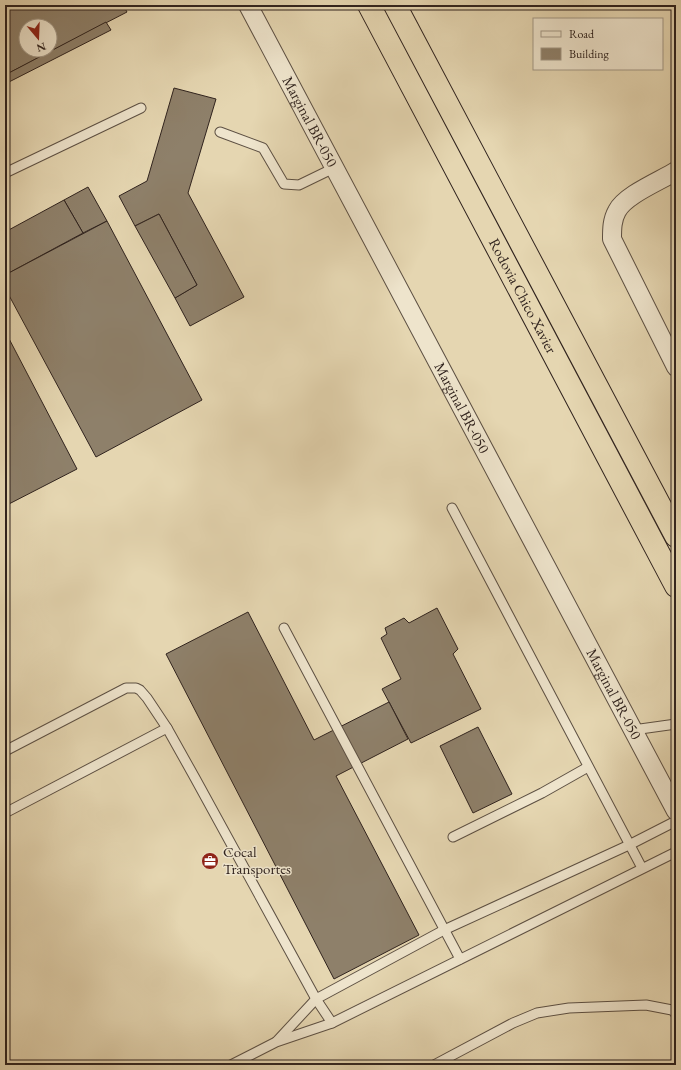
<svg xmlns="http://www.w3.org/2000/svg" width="681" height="1070" font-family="'EB Garamond',serif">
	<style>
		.building { fill: #8e806a; stroke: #30231e; fill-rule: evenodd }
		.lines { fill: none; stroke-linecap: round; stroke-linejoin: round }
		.service-casing { stroke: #5d5043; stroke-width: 11 }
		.minor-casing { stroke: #5d5043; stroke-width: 20 }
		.motorway-casing { stroke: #30231e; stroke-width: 24 }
		.service { stroke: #eee4cc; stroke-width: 9 }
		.minor { stroke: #eee4cc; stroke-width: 18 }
		.motorway { stroke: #e5d6b1; stroke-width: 22 }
		.labels { text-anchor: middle; stroke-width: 3; stroke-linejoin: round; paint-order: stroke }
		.street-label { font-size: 15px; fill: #30231e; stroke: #eee4cc }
		.poi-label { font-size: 15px; fill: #30231e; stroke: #eee4cc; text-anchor: start }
	</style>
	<rect width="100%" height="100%" fill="#e5d6b1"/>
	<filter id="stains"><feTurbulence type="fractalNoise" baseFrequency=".005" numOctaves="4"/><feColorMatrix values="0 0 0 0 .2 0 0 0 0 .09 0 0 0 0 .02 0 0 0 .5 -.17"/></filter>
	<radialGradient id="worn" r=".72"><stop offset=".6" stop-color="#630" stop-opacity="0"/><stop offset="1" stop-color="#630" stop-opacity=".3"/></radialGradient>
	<g class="building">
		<path d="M 5,5 L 123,5 L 127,12 L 5,75 ZM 26,26 L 50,26 L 50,50 L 26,50 Z"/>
		<path d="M 106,22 L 111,30 L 5,84 L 5,75 Z"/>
		<path d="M 174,88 L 216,99 L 188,193 L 244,297 L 190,326 L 175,298 L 197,285 L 159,214 L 135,226 L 119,196 L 147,181 Z"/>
		<path d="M 88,187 L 107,221 L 83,233 L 64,200 Z"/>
		<path d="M 64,200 L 83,233 L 5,275 L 5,232 Z"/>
		<path d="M 159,214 L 197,285 L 175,298 L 135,226 Z"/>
		<path d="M 107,221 L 202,400 L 96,457 L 5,288 L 5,275 Z"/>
		<path d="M 5,331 L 77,469 L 5,506 Z"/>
		<path d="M 437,608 L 458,649 L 453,654 L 481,709 L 411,743 L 382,689 L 401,679 L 381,638 L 387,634 L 385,628 L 404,618 L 409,623 Z"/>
		<path d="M 248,612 L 314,740 L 389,702 L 408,739 L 336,776 L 419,935 L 334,979 L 166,654 Z"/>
		<path d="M 478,727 L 512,794 L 473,813 L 440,746 Z"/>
	</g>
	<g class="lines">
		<g class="service-casing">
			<g id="service">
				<path d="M 220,132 L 263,148 L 284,184 L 299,185 L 334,168"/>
				<path d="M 5,173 L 141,108"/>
				<path d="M 452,508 L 642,868"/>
				<path d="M 284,628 L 460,959"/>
				<path d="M 633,730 L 676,724"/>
				<path d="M 5,751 L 126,688 L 136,688 L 140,690 L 147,698 L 167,728 L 195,778 L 316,999 L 332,1023"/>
				<path d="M 5,813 L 167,728"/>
				<path d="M 453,837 L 542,793 L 588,767"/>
				<path d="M 277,1041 L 316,999 L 444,930 L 629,845 L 676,821"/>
				<path d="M 231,1065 L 276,1042 L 332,1023 L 676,852"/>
				<path d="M 434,1065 L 513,1023 L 537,1013 L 569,1008 L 646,1005 L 672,1010 L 676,1014"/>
			</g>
		</g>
		<g class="minor-casing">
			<g id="minor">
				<path id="s1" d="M 248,5 L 676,811"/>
				<path d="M 676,171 C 660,181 625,195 617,211 C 612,220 612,229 612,239 L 676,367"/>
			</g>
		</g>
		<g class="motorway-casing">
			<g id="motorway">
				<path id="s2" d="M 369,5 L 676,586"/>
				<path d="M 395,5 L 676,536"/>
			</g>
		</g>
		<use href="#service" class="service"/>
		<use href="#minor" class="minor"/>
		<use href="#motorway" class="motorway"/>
	</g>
	<defs>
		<g id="office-disc" transform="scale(0.9)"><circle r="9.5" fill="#8f2418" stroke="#eee4cc"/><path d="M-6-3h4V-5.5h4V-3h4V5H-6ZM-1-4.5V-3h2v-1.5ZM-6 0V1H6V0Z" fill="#fff"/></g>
	</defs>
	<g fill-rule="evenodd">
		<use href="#office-disc" x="210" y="861"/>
	</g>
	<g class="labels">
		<g class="street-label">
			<text dy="5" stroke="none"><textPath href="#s1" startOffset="132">Marginal BR-050</textPath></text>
			<text dy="5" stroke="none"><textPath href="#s2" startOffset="329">Rodovia Chico Xavier</textPath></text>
			<text dy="5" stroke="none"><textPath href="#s1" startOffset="456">Marginal BR-050</textPath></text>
			<text dy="5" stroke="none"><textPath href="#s1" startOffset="780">Marginal BR-050</textPath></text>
		</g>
		<g class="poi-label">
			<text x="223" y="857">Cocal<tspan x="223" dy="17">Transportes</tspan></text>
		</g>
	</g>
	<rect width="681" height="1070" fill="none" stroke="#e5d6b1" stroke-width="20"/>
	<rect x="6" y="6" width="669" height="1058" fill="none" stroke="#30231e" stroke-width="2"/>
	<rect x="10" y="10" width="661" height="1050" fill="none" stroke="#30231e"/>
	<rect x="533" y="18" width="130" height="52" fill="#eee4cc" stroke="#a29786"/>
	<rect x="541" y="31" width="20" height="6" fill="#eee4cc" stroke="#a29786"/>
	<text x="569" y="38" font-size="12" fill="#30231e">Road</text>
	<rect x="541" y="48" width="20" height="12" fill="#8e806a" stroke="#a29786"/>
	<text x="569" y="58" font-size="12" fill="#30231e">Building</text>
	<g transform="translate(38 38) rotate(161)"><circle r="19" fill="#eee4cc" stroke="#a29786"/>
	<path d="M0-3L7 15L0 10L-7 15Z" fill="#8f2418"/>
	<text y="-6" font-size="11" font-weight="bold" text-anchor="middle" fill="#30231e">N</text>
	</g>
	<rect width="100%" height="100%" filter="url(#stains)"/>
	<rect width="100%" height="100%" fill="url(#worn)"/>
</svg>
